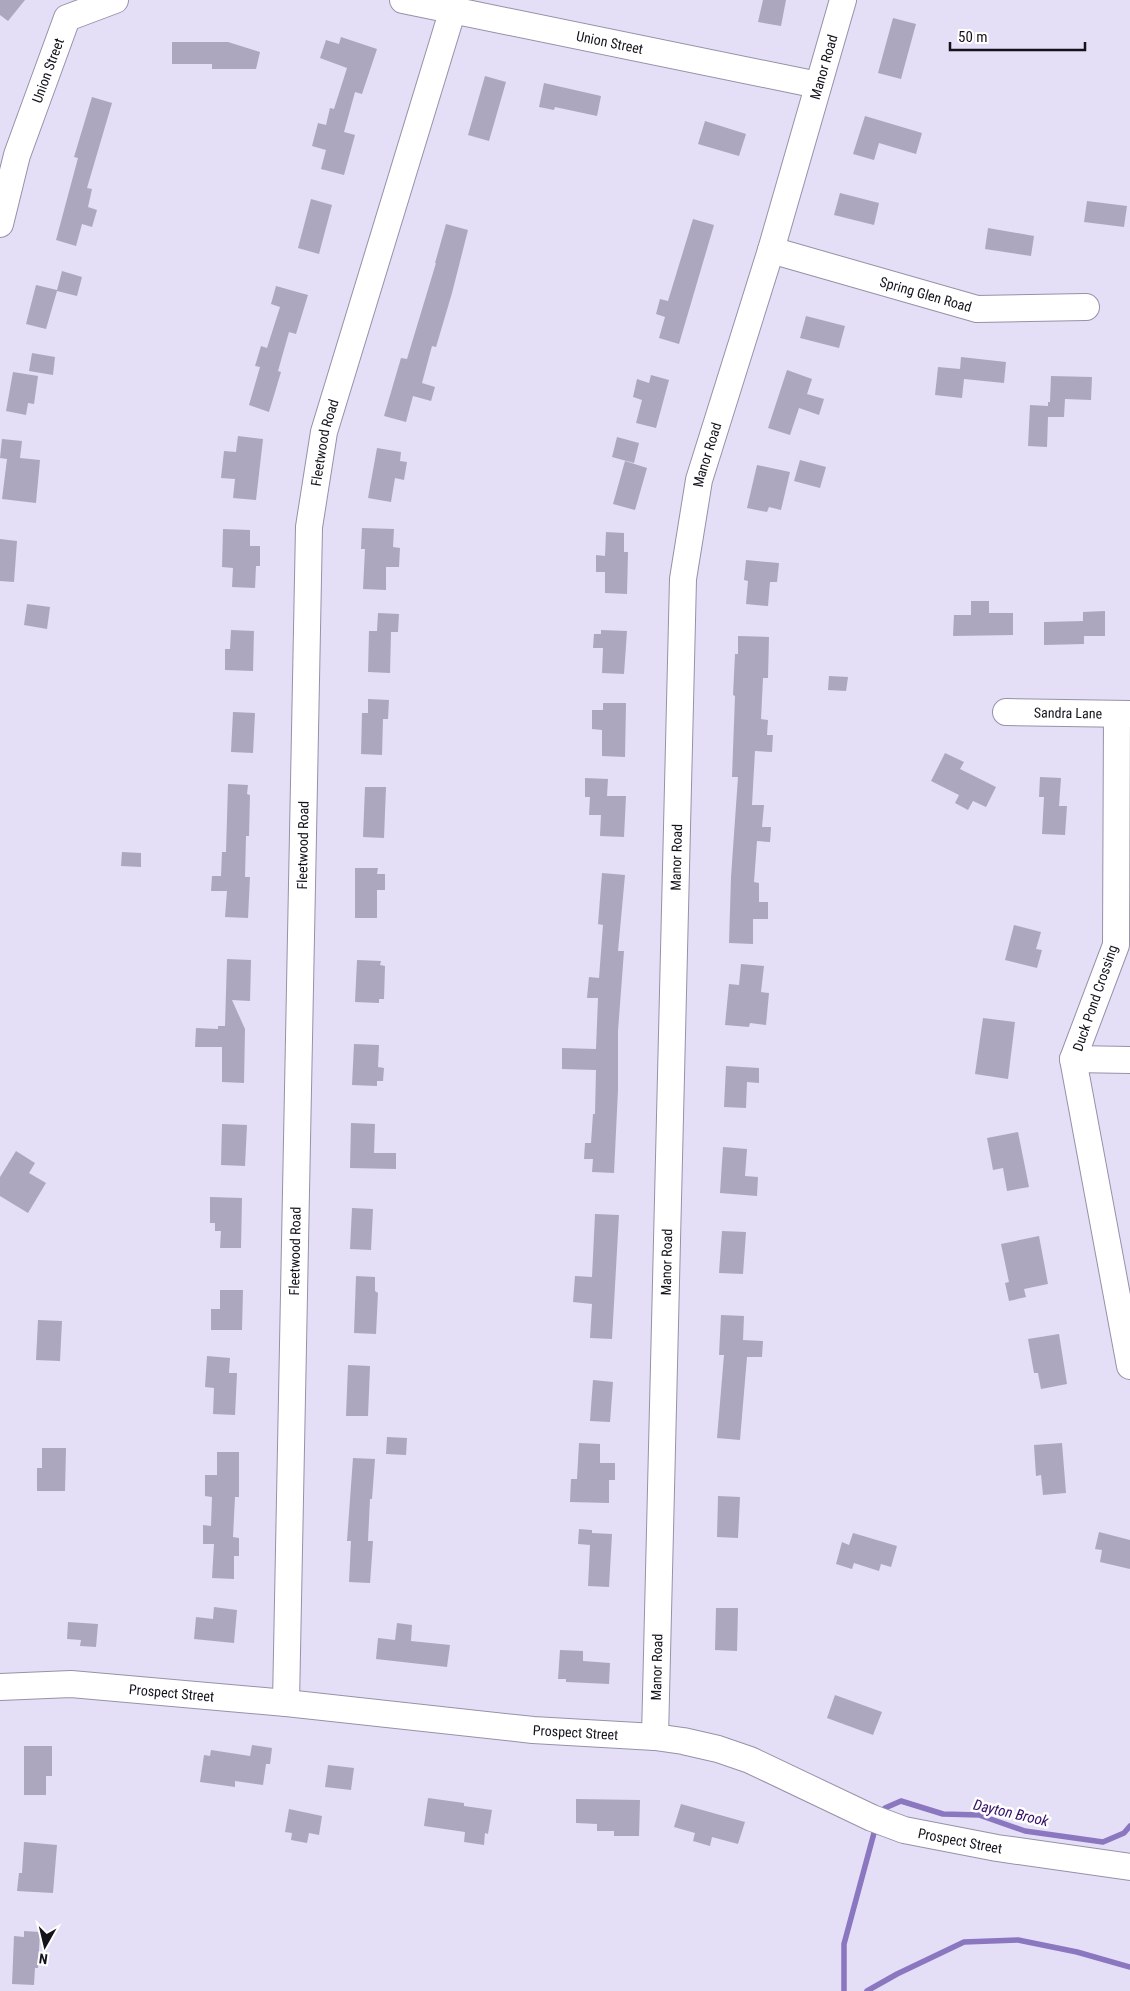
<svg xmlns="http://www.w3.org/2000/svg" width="1130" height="1991" font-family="'Roboto Condensed',sans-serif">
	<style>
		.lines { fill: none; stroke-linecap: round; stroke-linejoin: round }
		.stream { stroke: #8b76c0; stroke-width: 5.5 }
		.building { fill: #aca7bf }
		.minor-casing { stroke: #9791a8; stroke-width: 28 }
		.minor { stroke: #fff; stroke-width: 26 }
		.labels { text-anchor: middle; stroke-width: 5; stroke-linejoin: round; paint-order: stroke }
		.street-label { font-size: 14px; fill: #14121b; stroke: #fff }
		.water-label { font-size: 15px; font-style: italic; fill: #360f68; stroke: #fff }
	</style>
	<rect width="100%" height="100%" fill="#e4def7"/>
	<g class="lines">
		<g class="stream">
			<path d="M 885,1808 L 901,1801 L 943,1814 L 979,1815 L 1025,1831 L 1103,1842 L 1124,1833 L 1130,1826"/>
			<path d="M 844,1991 L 844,1944 L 874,1833"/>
			<path d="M 867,1991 L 897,1974 L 964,1942 L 1018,1940 L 1077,1952 L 1130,1967"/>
		</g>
	</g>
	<g class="building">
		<path d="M 0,0 L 25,0 L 8,21 L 0,15 Z"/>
		<path d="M 763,0 L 786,0 L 781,26 L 758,22 Z"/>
		<path d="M 893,18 L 916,24 L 901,79 L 878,73 Z"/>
		<path d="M 341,37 L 377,49 L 362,94 L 355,92 L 344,132 L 355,135 L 344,175 L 321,169 L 326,150 L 312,146 L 318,123 L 326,125 L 330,108 L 334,109 L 347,68 L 320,58 L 326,40 L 339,44 Z"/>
		<path d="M 172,42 L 228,42 L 260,52 L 256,69 L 212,69 L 212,64 L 172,64 Z"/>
		<path d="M 485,76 L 506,82 L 489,141 L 468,135 Z"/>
		<path d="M 544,83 L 601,96 L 597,116 L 555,107 L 554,110 L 539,107 Z"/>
		<path d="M 92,97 L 112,103 L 87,188 L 92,189 L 88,207 L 97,210 L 92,227 L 82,224 L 76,246 L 56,240 L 78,158 L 74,157 Z"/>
		<path d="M 865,116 L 922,133 L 916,154 L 879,143 L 874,160 L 853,154 Z"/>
		<path d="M 705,121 L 746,134 L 739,156 L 698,144 Z"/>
		<path d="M 840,193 L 879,203 L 874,225 L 834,215 Z"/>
		<path d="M 311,199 L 332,205 L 319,254 L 298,248 Z"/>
		<path d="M 1087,201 L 1127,206 L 1124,227 L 1084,222 Z"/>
		<path d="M 693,219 L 714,225 L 679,344 L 659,338 L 665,317 L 656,314 L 660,299 L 668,301 Z"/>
		<path d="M 446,224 L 468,230 L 452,293 L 436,347 L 432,346 L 422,383 L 435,387 L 431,401 L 413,396 L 406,422 L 384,416 L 401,358 L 407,359 L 436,263 L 435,263 Z"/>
		<path d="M 988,228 L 1034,236 L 1031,256 L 985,249 Z"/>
		<path d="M 62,271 L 82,277 L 77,296 L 57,291 L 46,329 L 26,324 L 36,285 L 57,290 Z"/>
		<path d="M 276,286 L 308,295 L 296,334 L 289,332 L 278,371 L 281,372 L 269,412 L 249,405 L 260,367 L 255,366 L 261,346 L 267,348 L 280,307 L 271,304 Z"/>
		<path d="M 806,316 L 845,326 L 839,348 L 800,338 Z"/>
		<path d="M 32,353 L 55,357 L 53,375 L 29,371 Z"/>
		<path d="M 961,357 L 1006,362 L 1004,383 L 964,379 L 962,398 L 935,395 L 938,367 L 960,369 Z"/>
		<path d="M 787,370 L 812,379 L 807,394 L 824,399 L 819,415 L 799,408 L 790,435 L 768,428 Z"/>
		<path d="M 13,372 L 38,376 L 34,404 L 28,403 L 26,415 L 6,411 Z"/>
		<path d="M 651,375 L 669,380 L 656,428 L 636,423 L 642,400 L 633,397 L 637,379 L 649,383 Z"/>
		<path d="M 1051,376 L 1092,377 L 1091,400 L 1065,399 L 1064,417 L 1048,417 L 1047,447 L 1028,446 L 1030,405 L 1048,406 L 1048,402 L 1050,402 Z"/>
		<path d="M 238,436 L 263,439 L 256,500 L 233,498 L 235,479 L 221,478 L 224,451 L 236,452 Z"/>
		<path d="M 617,437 L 639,443 L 634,463 L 612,457 Z"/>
		<path d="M 2,439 L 22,441 L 20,458 L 40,460 L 36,503 L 2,499 L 7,459 L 0,458 Z"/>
		<path d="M 377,448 L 401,452 L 400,461 L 407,462 L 404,480 L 395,478 L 391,502 L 368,498 Z"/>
		<path d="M 800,460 L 826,467 L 820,488 L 794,481 Z"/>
		<path d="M 625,461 L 647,468 L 635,510 L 613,504 Z"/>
		<path d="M 757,465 L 790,472 L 781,510 L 769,507 L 767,512 L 747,508 Z"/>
		<path d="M 362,528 L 394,529 L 393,547 L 400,548 L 399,567 L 386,567 L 386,590 L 363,589 L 365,549 L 361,549 Z"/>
		<path d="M 223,529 L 250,530 L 250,546 L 260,546 L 260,566 L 256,566 L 255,588 L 232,587 L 233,568 L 222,567 Z"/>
		<path d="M 606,532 L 624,533 L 624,552 L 628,552 L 627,594 L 605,593 L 605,572 L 596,572 L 596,555 L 605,556 Z"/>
		<path d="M 0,539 L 17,541 L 14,582 L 0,581 Z"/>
		<path d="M 746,560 L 779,563 L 777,582 L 770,582 L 768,606 L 746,604 L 748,581 L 744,580 Z"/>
		<path d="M 971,601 L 989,601 L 989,613 L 1013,613 L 1013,635 L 953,636 L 954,615 L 971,615 Z"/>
		<path d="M 27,604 L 50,607 L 47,629 L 24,625 Z"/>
		<path d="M 1105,611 L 1105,636 L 1084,636 L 1084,644 L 1044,645 L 1044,622 L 1083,621 L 1083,612 Z"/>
		<path d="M 378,613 L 399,614 L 398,632 L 391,632 L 390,673 L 368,672 L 369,631 L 377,631 Z"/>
		<path d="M 231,630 L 254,631 L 253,671 L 225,670 L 225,649 L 230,649 Z"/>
		<path d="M 601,630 L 627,631 L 624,674 L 602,673 L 603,648 L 593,648 L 594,634 L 601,634 Z"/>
		<path d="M 738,636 L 769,637 L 768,678 L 763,678 L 761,719 L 768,720 L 767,735 L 773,735 L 772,752 L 755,751 L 752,805 L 764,805 L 762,827 L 771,827 L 770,842 L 757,841 L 754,882 L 759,883 L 759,902 L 768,902 L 768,919 L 753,919 L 753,944 L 729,943 L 731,877 L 738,777 L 732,777 L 735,696 L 733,695 L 735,654 L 738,654 Z"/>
		<path d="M 829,676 L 848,677 L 846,691 L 828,690 Z"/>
		<path d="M 368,699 L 389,700 L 388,719 L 383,719 L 382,755 L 361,754 L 362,713 L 368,713 Z"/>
		<path d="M 603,703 L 626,703 L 625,757 L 602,756 L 602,730 L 592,729 L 592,710 L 603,710 Z"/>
		<path d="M 233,712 L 255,713 L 253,753 L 231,752 Z"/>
		<path d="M 945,753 L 964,762 L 960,769 L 996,787 L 986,807 L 973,801 L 968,810 L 955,803 L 959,795 L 931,781 Z"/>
		<path d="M 1040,777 L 1061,778 L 1059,806 L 1067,806 L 1065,835 L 1042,834 L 1044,797 L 1039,797 Z"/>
		<path d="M 585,778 L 608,779 L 607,796 L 626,796 L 624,837 L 600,836 L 601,815 L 589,815 L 590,797 L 585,797 Z"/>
		<path d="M 228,784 L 248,785 L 247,794 L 250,795 L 249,836 L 246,836 L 245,877 L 250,877 L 248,918 L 225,917 L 227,891 L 211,891 L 212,876 L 221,876 L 222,852 L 226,852 Z"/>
		<path d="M 365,787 L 386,787 L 384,838 L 363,837 Z"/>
		<path d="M 122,852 L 141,853 L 141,867 L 121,866 Z"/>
		<path d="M 355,868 L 378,868 L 377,874 L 385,874 L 385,890 L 377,890 L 377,918 L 355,918 Z"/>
		<path d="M 602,873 L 625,875 L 618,951 L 624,951 L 618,1031 L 618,1090 L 614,1173 L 592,1172 L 593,1159 L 584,1159 L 585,1143 L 591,1143 L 593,1114 L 595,1114 L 596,1070 L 562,1069 L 562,1048 L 596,1049 L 598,998 L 587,998 L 589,977 L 599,978 L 603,925 L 598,924 Z"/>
		<path d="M 1014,925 L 1041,932 L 1036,949 L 1042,950 L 1037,968 L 1005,960 Z"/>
		<path d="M 227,959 L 251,960 L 250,1001 L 232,1000 L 245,1029 L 244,1083 L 222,1082 L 222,1047 L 195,1047 L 196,1028 L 218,1029 L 218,1026 L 225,1026 Z"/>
		<path d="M 357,960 L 381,961 L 380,965 L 385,966 L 384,999 L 379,999 L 379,1003 L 355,1002 Z"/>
		<path d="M 741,964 L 764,966 L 761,992 L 769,993 L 766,1025 L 750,1023 L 749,1027 L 725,1025 L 729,984 L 739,985 Z"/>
		<path d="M 983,1018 L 1015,1022 L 1008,1079 L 975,1074 Z"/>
		<path d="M 354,1044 L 379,1045 L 378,1067 L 384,1068 L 383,1081 L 377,1081 L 377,1086 L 352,1085 Z"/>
		<path d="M 726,1066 L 759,1068 L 759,1083 L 747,1082 L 746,1108 L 724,1107 Z"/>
		<path d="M 351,1123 L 375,1124 L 374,1153 L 396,1153 L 396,1169 L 350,1168 Z"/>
		<path d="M 222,1124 L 247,1125 L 245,1166 L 221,1165 Z"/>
		<path d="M 1018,1132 L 1029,1187 L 1007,1191 L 1003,1168 L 993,1170 L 987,1138 Z"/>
		<path d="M 723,1147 L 747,1149 L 745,1176 L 758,1177 L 757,1196 L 720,1193 Z"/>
		<path d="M 16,1151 L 35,1163 L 29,1173 L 46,1183 L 28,1213 L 0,1196 L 0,1177 Z"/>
		<path d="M 210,1197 L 242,1198 L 241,1248 L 220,1248 L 221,1231 L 215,1231 L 215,1223 L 210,1223 Z"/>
		<path d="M 352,1208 L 373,1209 L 371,1250 L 350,1249 Z"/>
		<path d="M 595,1214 L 619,1215 L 612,1339 L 590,1338 L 592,1304 L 573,1302 L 575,1276 L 592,1277 Z"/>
		<path d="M 722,1231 L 746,1232 L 743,1274 L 719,1273 Z"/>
		<path d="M 1039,1236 L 1048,1284 L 1024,1289 L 1026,1297 L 1009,1301 L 1005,1283 L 1009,1282 L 1001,1244 Z"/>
		<path d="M 356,1276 L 375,1277 L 375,1291 L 378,1293 L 376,1334 L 354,1333 Z"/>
		<path d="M 220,1290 L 243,1290 L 242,1330 L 211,1330 L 211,1309 L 220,1309 Z"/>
		<path d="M 721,1315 L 744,1316 L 743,1340 L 763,1341 L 762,1357 L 747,1357 L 740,1440 L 717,1438 L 724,1355 L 719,1355 Z"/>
		<path d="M 38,1320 L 62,1321 L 60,1361 L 36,1360 Z"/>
		<path d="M 1059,1334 L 1067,1384 L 1041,1389 L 1038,1373 L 1034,1373 L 1028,1339 Z"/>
		<path d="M 207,1356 L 230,1358 L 229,1373 L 237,1373 L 235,1415 L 213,1414 L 214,1388 L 205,1387 Z"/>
		<path d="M 348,1365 L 370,1366 L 368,1416 L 346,1416 Z"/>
		<path d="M 593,1380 L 613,1382 L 610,1422 L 590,1421 Z"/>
		<path d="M 387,1437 L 407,1438 L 406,1455 L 386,1454 Z"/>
		<path d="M 579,1443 L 600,1444 L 600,1463 L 615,1463 L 615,1480 L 609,1480 L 609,1503 L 570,1502 L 571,1479 L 577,1479 Z"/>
		<path d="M 1062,1443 L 1066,1493 L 1043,1495 L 1041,1475 L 1036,1476 L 1034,1445 Z"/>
		<path d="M 42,1448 L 66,1448 L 65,1491 L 37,1491 L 37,1468 L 42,1468 Z"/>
		<path d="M 217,1452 L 239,1452 L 239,1497 L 235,1497 L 233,1537 L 239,1538 L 239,1556 L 234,1556 L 234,1579 L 212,1578 L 214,1544 L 203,1544 L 203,1525 L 211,1526 L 212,1497 L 205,1496 L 205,1475 L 217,1475 Z"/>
		<path d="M 353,1458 L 375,1459 L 372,1499 L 370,1499 L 368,1541 L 373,1541 L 370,1583 L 349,1582 L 351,1541 L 347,1541 Z"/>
		<path d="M 718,1496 L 740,1497 L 738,1538 L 717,1537 Z"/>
		<path d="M 579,1529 L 592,1530 L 592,1533 L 612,1534 L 609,1587 L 588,1586 L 590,1545 L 578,1544 Z"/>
		<path d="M 1099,1532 L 1130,1540 L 1130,1569 L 1100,1562 L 1102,1550 L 1095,1549 Z"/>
		<path d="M 853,1533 L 897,1546 L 891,1567 L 881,1564 L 879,1571 L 854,1563 L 852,1569 L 836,1564 L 842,1542 L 849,1545 Z"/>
		<path d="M 214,1607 L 237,1610 L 234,1643 L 194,1639 L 196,1617 L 213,1619 Z"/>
		<path d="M 716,1608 L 738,1608 L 737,1651 L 715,1650 Z"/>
		<path d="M 68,1622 L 98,1624 L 96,1647 L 80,1646 L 81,1640 L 67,1639 Z"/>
		<path d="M 397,1623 L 412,1625 L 411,1641 L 450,1645 L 447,1667 L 376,1659 L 378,1638 L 395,1640 Z"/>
		<path d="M 560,1650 L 583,1651 L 583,1661 L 610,1663 L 609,1684 L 566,1682 L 566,1679 L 558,1679 Z"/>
		<path d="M 835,1695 L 882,1712 L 873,1735 L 827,1718 Z"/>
		<path d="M 252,1745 L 272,1748 L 270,1764 L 266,1764 L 263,1785 L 235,1781 L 235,1787 L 200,1782 L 204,1755 L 210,1756 L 211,1750 L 250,1756 Z"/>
		<path d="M 24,1746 L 52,1746 L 52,1776 L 46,1776 L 46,1795 L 24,1795 Z"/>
		<path d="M 328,1765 L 354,1768 L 351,1790 L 325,1787 Z"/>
		<path d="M 428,1798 L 464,1803 L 464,1806 L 492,1810 L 488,1834 L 485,1833 L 484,1845 L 464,1842 L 465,1832 L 424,1826 Z"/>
		<path d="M 576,1799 L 640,1800 L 639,1836 L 614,1836 L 614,1831 L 597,1831 L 597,1824 L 576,1823 Z"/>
		<path d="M 681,1804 L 745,1822 L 738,1844 L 712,1837 L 710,1846 L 693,1841 L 695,1833 L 674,1827 Z"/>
		<path d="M 289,1809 L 322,1816 L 319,1835 L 309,1833 L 307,1843 L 291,1840 L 292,1833 L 285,1832 Z"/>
		<path d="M 24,1842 L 57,1845 L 53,1893 L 17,1891 L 19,1873 L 22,1873 Z"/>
		<path d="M 24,1931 L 40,1932 L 38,1968 L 35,1968 L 34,1985 L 12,1984 L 14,1936 L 24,1937 Z"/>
	</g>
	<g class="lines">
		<g class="minor-casing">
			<g id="minor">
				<path id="s1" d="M 403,0 L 818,85"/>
				<path id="s2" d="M 0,224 L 17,155 L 67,18 L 115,0"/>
				<path id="s3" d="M 771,250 L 977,309 L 1086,307"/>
				<path id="s4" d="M 1006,712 L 1130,714"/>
				<path d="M 1117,714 L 1116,945 L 1073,1059 L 1130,1366"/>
				<path d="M 1073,1059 L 1130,1060"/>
				<path id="s5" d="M 0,1687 L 71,1684 L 286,1703 L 533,1730 L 655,1737 L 683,1741 L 718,1749 L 750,1760 L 872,1818 L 904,1830 L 997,1848 L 1130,1867"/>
				<path id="s6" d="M 286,1703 L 309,527 L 324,432 L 453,9"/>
				<path id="s7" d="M 655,1737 L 683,579 L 699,480 L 771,250 L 843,0"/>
			</g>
		</g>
		<use href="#minor" class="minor"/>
	</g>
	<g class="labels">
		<g class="street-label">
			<text dy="5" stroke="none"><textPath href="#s1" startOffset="211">Union Street</textPath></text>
			<text dy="5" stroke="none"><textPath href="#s7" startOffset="1690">Manor Road</textPath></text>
			<text dy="5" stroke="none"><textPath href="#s2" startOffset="161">Union Street</textPath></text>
			<text dy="5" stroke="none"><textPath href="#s3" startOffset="161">Spring Glen Road</textPath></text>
			<text dy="5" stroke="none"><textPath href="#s6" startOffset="1262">Fleetwood Road</textPath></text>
			<text dy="5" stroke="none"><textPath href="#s7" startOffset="1285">Manor Road</textPath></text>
			<text dy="5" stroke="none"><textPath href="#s4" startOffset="62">Sandra Lane</textPath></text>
			<text dy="5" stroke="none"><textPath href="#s6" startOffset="858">Fleetwood Road</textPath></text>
			<text dy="5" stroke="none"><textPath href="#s7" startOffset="880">Manor Road</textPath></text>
			<text transform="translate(1095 998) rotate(-71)" y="5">Duck Pond Crossing</text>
			<text dy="5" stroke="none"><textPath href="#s6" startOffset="452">Fleetwood Road</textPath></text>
			<text dy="5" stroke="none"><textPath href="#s7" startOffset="475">Manor Road</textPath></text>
			<text dy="5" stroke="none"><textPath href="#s7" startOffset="70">Manor Road</textPath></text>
			<text dy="5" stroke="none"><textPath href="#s5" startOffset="172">Prospect Street</textPath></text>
			<text dy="5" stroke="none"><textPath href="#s5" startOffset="578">Prospect Street</textPath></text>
			<text dy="5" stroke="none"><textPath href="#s5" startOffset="982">Prospect Street</textPath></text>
		</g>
		<g class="water-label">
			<text transform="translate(1011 1813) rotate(13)" y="5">Dayton Brook</text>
		</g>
	</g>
	<g transform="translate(45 1946) rotate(188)" stroke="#ffffff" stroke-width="4" paint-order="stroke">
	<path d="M0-4L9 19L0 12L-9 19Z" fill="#14121b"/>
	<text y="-8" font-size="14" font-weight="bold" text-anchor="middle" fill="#14121b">N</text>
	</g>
	<path d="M950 42v8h135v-8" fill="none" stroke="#14121b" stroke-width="2.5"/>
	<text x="958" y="42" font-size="15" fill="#14121b" stroke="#ffffff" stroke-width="4" paint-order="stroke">50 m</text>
</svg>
